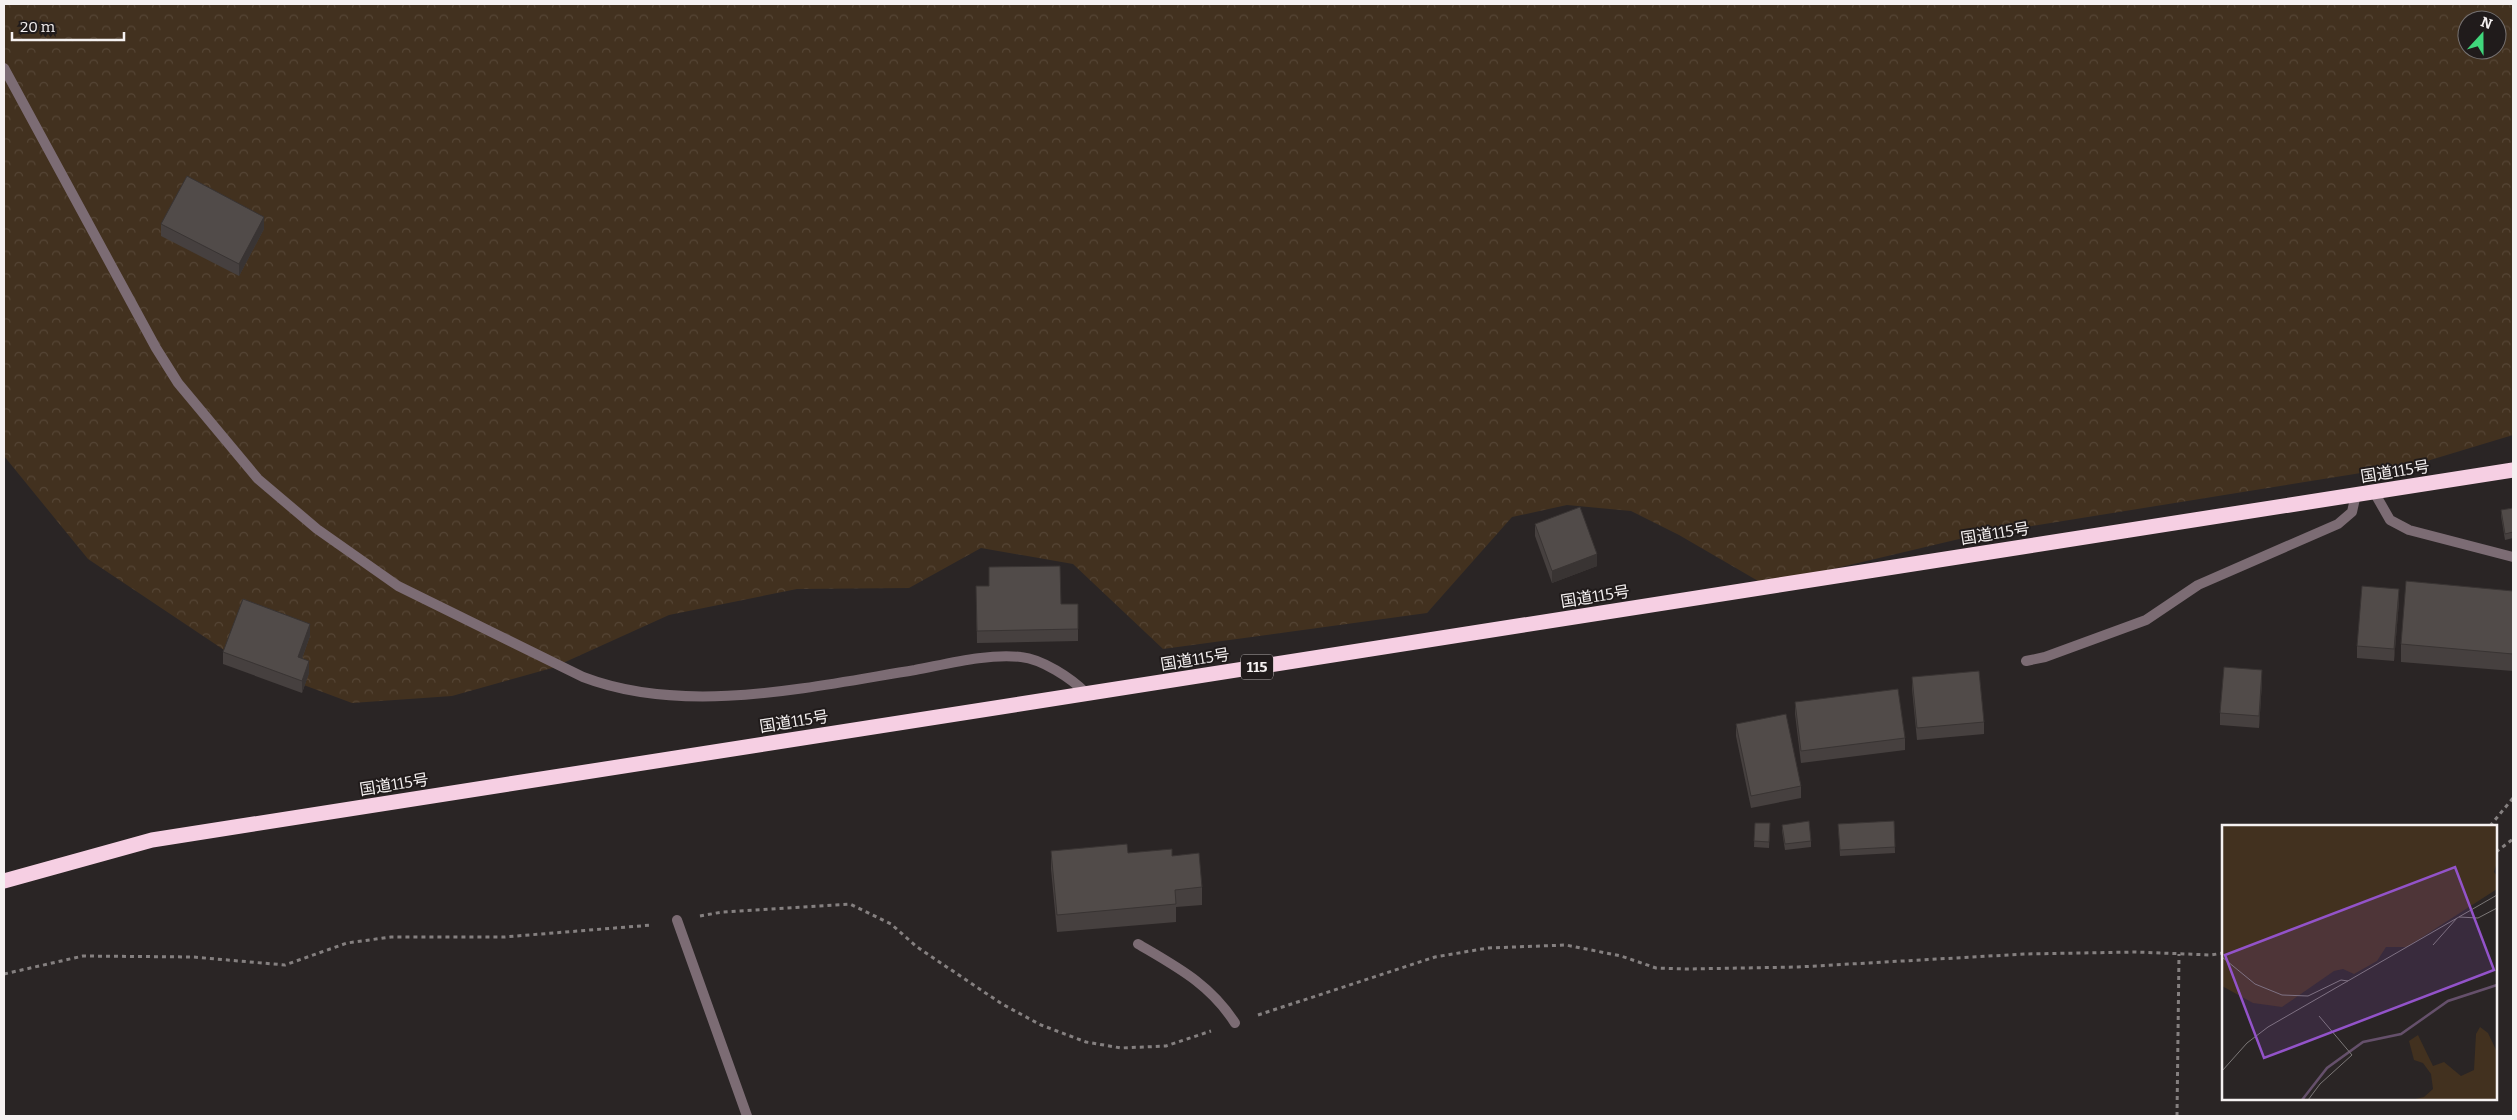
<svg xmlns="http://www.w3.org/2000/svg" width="2517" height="1120" font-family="Bitter,'Noto Sans JP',serif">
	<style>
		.forest { fill: url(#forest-crowns); fill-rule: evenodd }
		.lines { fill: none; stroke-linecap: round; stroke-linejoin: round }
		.path { stroke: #858080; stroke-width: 3; stroke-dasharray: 4 4; stroke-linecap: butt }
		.lane { stroke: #7c6c74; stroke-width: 10 }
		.street { stroke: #7c6c74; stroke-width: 10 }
		.highway { stroke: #f6cfe3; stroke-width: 15 }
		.wall { fill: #46403f }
		.shaded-wall { fill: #393433 }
		.building { fill: #514b49; stroke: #393433 }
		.labels { text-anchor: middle; stroke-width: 4; stroke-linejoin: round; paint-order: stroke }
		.shield { fill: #201b1b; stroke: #b5b1b1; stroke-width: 1 }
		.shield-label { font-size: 15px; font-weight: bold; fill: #f5f1f1 }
		.street-label { font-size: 16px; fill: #f5f1f1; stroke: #201b1b }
		.inset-river { fill: none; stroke: #65506b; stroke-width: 2.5 }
		.inset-road { fill: none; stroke: #7b7777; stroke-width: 1 }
		.view { fill: #9353c9; fill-opacity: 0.15; stroke: #9353c9; stroke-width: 2.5 }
		.inset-edge { fill: none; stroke: #f5f1f1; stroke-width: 2.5 }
	</style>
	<defs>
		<pattern id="forest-crowns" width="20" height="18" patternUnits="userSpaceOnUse" patternTransform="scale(1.25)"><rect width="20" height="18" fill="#42311f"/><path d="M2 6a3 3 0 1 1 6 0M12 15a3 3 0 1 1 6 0" fill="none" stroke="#554535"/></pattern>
	</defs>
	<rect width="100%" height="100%" fill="#2a2525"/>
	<path class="forest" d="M 4,4 L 2513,4 L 2513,435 L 2417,464 L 1976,535 L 1765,585 L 1679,535 L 1631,511 L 1567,505 L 1512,517 L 1427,613 L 1163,649 L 1073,564 L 981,548 L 909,588 L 797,589 L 669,615 L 552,668 L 452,696 L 352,703 L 242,662 L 88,559 L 4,456 ZM 2467,20 L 2497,20 L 2497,50 L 2467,50 Z"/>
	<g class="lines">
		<g class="path">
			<path d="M 2490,826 L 2513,798"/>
			<path d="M 2496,852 L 2513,839"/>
			<path d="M 700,916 L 722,912 L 850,904 L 891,924 L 917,947 L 1002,1004 L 1041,1025 L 1086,1042 L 1121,1048 L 1166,1046 L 1211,1031"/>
			<path d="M 4,974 L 83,956 L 193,957 L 285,965 L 347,943 L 391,937 L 504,937 L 652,925"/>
			<path d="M 1258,1015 L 1435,957 L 1488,948 L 1566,945 L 1621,956 L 1656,968 L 1686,969 L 1798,967 L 2025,954 L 2136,952 L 2211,955 L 2223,953"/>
			<path d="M 2177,1116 L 2179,954"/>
		</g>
		<path class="lane" d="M 1138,944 C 1177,967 1210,984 1235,1023"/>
		<g class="street">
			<path d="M 4,68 L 156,348 L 178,383 L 258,479 L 317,529 L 398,586 L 583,677 C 685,716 810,687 915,670 C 947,664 989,653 1021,657 C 1042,659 1071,678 1086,693"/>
			<path d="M 2374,492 L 2390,520 L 2409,530 L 2513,557"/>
			<path d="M 2026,661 L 2045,657 L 2146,620 L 2198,585 L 2338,524 L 2352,512 L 2356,494"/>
			<path d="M 677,920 L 747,1116"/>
		</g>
		<path class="highway" d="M 4,881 L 152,840 L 2513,470"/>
	</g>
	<g class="wall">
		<path d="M 161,224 L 264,229 L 239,276 L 161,236 Z"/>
		<path d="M 2513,508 L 2513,538 L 2505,540 L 2501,516 L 2501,510 Z"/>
		<path d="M 1535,524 L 1597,566 L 1552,583 L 1535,536 Z"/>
		<path d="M 976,586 L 1061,604 L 1078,604 L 1078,641 L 977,643 Z"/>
		<path d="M 2513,591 L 2513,671 L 2401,662 L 2401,644 Z"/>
		<path d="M 2399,601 L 2394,661 L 2357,658 L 2357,646 Z"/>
		<path d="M 310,636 L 302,659 L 309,673 L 302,693 L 223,664 L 223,652 Z"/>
		<path d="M 1912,677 L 1984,722 L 1984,734 L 1917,740 L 1912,689 Z"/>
		<path d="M 2262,682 L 2259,728 L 2220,725 L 2220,713 Z"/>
		<path d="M 1795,702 L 1905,738 L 1905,750 L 1801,763 L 1795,714 Z"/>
		<path d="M 1736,724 L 1801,786 L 1801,798 L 1751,808 L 1736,736 Z"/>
		<path d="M 1894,821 L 1895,853 L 1840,856 L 1838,824 Z"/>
		<path d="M 1755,823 L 1770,823 L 1769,848 L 1754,847 Z"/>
		<path d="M 1782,825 L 1811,841 L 1811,847 L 1785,850 L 1782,831 Z"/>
		<path d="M 1051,851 L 1128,853 L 1172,856 L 1202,887 L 1202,905 L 1176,907 L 1176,922 L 1057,932 L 1051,869 Z"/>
	</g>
	<g class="shaded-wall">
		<path d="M 264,217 L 264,229 L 239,276 L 239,264 Z"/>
		<path d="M 1597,554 L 1597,566 L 1552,583 L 1552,571 Z"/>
		<path d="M 2399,589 L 2399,601 L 2394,661 L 2394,649 Z"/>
		<path d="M 310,624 L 310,636 L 298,669 L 298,657 Z"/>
		<path d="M 309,661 L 309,673 L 302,693 L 302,681 Z"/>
		<path d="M 2262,670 L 2262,682 L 2259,728 L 2259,716 Z"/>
	</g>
	<g class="building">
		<path d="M 187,176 L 264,217 L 239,264 L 161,224 Z"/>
		<path d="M 1580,507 L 1597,554 L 1552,571 L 1535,524 Z"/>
		<path d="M 2513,508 L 2513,532 L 2505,534 L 2501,510 Z"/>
		<path d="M 1060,566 L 1061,604 L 1078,604 L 1078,629 L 977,631 L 976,586 L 989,586 L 989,567 Z"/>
		<path d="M 2406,581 L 2513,591 L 2513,654 L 2401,644 Z"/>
		<path d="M 2362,586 L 2399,589 L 2394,649 L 2357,646 Z"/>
		<path d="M 243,599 L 310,624 L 298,657 L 309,661 L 302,681 L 223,652 Z"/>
		<path d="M 2224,667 L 2262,670 L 2259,716 L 2220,713 Z"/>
		<path d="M 1979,671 L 1984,722 L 1917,728 L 1912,677 Z"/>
		<path d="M 1898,689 L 1905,738 L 1801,751 L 1795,702 Z"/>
		<path d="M 1786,714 L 1801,786 L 1751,796 L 1736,724 Z"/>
		<path d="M 1809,821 L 1811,841 L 1785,844 L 1782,825 Z"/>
		<path d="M 1894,821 L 1895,847 L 1840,850 L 1838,824 Z"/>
		<path d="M 1755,823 L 1770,823 L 1769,842 L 1754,841 Z"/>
		<path d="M 1127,844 L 1128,853 L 1172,849 L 1172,856 L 1199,853 L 1202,887 L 1175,890 L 1176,904 L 1057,915 L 1051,851 Z"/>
	</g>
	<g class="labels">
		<rect class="shield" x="1241" y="654.5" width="32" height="25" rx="4"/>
		<g class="shield-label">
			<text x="1257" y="672">115</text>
		</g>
		<g class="street-label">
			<text transform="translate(2395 471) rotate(-9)" y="6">国道115号</text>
			<text transform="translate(1995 533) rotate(-9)" y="6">国道115号</text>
			<text transform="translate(1595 596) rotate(-9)" y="6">国道115号</text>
			<text transform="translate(1195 659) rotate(-9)" y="6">国道115号</text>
			<text transform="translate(794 721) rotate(-9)" y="6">国道115号</text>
			<text transform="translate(394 784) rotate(-9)" y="6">国道115号</text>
		</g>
	</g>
	<g transform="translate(2222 825)">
		<rect width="275" height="275" fill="#2a2525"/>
		<path d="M 0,0 L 275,0 L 275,37 L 272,47 L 275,51 L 275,64 L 185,122 L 164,122 L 155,136 L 132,149 L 121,144 L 112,146 L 60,182 L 31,178 L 0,161 ZM 258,202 L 266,208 L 275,227 L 275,275 L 189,275 L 202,272 L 211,264 L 209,249 L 201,238 L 192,235 L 187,216 L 196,210 L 211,241 L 222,237 L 239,251 L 252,245 L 254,209 Z" fill="#42311f"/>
		<path class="inset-river" d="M 80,275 L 105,243 L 141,217 L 179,209 L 226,176 L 275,160"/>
		<path class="inset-road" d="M 237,92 L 256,93 L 275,83M 211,120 L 235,93M 0,132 L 33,159 L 60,170 L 86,171 L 119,155 L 126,156M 0,246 L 25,218 L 46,202 L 275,70M 86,275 L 98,259 L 130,230 L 97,191"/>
		<path class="view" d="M 233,42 L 272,145 L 42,233 L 3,130 Z"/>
		<rect width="275" height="275" class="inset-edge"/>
	</g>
	<rect width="2517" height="1120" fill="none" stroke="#f5f1f1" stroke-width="10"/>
	<g transform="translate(2482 35) rotate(21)"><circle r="24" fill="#201b1b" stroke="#757171"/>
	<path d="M0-4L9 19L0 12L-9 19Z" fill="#40d77c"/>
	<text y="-8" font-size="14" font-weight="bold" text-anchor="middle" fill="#f5f1f1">N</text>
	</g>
	<path d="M12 32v8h112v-8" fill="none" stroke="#f5f1f1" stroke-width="2.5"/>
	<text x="20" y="32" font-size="15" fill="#f5f1f1" stroke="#201b1b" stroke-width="4" paint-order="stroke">20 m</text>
</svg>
